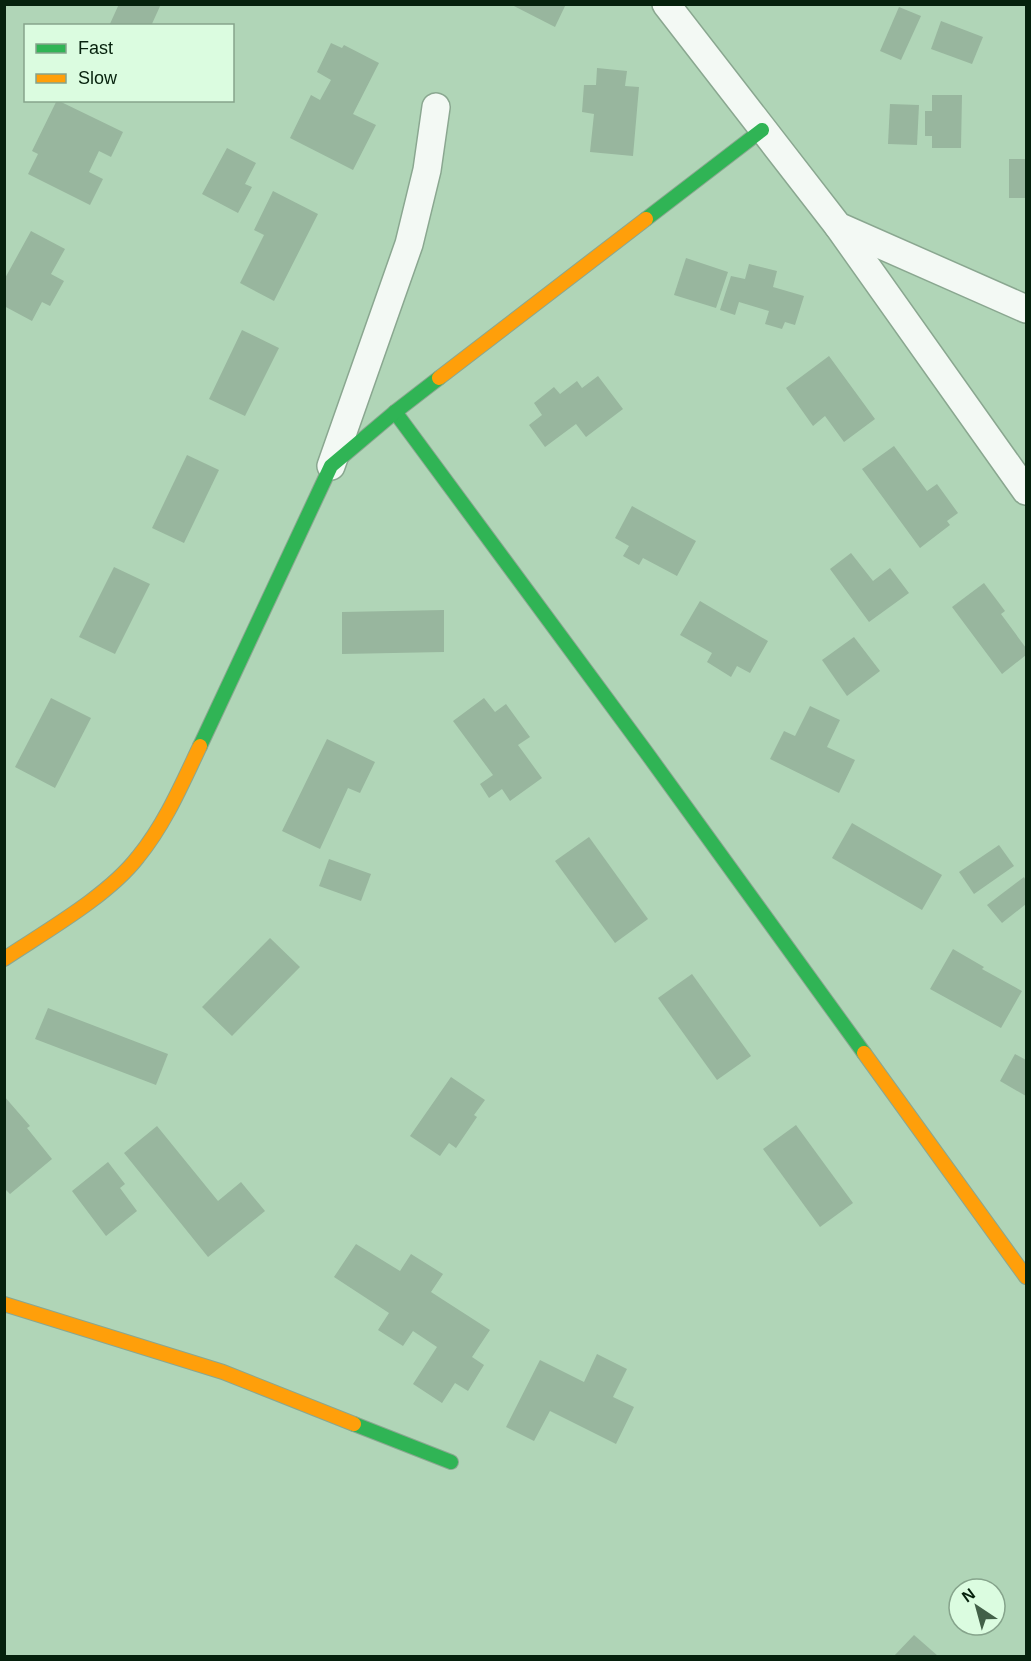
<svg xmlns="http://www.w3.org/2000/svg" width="1031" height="1661" font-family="Arial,sans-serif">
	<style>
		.building { fill: #98b69e }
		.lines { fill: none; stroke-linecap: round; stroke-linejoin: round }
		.street-casing { stroke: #8aa790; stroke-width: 30 }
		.fast-casing { stroke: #8aa790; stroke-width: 16 }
		.slow-casing { stroke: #8aa790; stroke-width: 16 }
		.street { stroke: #f3f9f4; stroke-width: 27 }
		.fast { stroke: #30b455; stroke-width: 14 }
		.slow { stroke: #ff9f0a; stroke-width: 14 }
	</style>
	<rect width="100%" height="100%" fill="#b0d5b7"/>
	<g class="building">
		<path d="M 119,4 L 161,4 L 151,26 L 109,26 Z"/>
		<path d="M 510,4 L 566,4 L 555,27 Z"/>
		<path d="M 899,7 L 921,16 L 901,60 L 880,51 Z"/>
		<path d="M 941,21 L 983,37 L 972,64 L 931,49 Z"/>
		<path d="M 331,43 L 342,48 L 344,45 L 379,63 L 353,114 L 376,125 L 353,170 L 290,138 L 311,95 L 320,100 L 331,80 L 317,72 Z"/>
		<path d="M 597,68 L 627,71 L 625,86 L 639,87 L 633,156 L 590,152 L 594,114 L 582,112 L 584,85 L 596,85 Z"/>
		<path d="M 932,95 L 962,95 L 961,148 L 932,148 L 932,136 L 925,136 L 925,111 L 932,111 Z"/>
		<path d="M 57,100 L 123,132 L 111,157 L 99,151 L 89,172 L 103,179 L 90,205 L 28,174 L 38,154 L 32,151 Z"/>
		<path d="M 890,104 L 919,105 L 917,145 L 888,144 Z"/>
		<path d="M 227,148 L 256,163 L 245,184 L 252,187 L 238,213 L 202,194 Z"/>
		<rect x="1009" y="159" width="17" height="39"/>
		<path d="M 273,191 L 318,214 L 274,301 L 240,283 L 264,235 L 254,230 Z"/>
		<path d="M 31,231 L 65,249 L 51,274 L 64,281 L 50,306 L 42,302 L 32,321 L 4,306 L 4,280 Z"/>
		<path d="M 686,258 L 728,272 L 716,308 L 674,295 Z"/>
		<path d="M 749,264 L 777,271 L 773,287 L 804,296 L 795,325 L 785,322 L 782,329 L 765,324 L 769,311 L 739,302 L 735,315 L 720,310 L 731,276 L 745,279 Z"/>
		<path d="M 242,330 L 279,348 L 245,416 L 209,399 Z"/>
		<path d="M 829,356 L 875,419 L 844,442 L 825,416 L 813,426 L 786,388 Z"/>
		<path d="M 598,376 L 623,409 L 586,437 L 576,424 L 545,447 L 529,425 L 542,415 L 534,403 L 554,387 L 560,394 L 577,381 L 582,388 Z"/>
		<path d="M 894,446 L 927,491 L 937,484 L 958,513 L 947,521 L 950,525 L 920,548 L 862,469 Z"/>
		<path d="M 187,455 L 219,470 L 184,543 L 152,528 Z"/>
		<path d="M 632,506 L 696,541 L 677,576 L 643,558 L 639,565 L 623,556 L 629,546 L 615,538 Z"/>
		<path d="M 851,553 L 873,581 L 890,568 L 909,593 L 869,622 L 830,569 Z"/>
		<path d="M 114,567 L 150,584 L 115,654 L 79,637 Z"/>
		<path d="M 984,583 L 1005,611 L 1001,614 L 1026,648 L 1026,655 L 1002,674 L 952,607 Z"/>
		<path d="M 700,601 L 768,641 L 750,673 L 737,666 L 731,677 L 707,662 L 712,653 L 680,635 Z"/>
		<path d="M 444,610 L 444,652 L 342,654 L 342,612 Z"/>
		<path d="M 854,637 L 880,671 L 847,696 L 822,660 Z"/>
		<path d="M 51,698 L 91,718 L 55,788 L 15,767 Z"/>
		<path d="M 484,698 L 495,712 L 506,704 L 530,737 L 518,745 L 542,778 L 510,801 L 502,789 L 489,798 L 480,784 L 493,775 L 453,721 Z"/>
		<path d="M 810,706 L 840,720 L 827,747 L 855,760 L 839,793 L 770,759 L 784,731 L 795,736 Z"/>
		<path d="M 327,739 L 375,762 L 360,793 L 348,788 L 320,849 L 282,831 Z"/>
		<path d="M 852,823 L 942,875 L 922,910 L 832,858 Z"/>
		<path d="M 589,837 L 648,919 L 615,943 L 555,861 Z"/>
		<path d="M 999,845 L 1014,866 L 974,894 L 959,872 Z"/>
		<path d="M 329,859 L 371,874 L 361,901 L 319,886 Z"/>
		<path d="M 1024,877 L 1026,881 L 1026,904 L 1002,923 L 987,905 Z"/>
		<path d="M 270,938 L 300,967 L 232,1036 L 202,1007 Z"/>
		<path d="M 953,949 L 984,967 L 982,969 L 1022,991 L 1001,1028 L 930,989 Z"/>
		<path d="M 692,974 L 751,1056 L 717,1080 L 658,998 Z"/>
		<path d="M 48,1008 L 168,1054 L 156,1085 L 35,1039 Z"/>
		<path d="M 1015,1054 L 1026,1060 L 1026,1096 L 1000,1081 Z"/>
		<path d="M 451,1077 L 485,1100 L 474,1115 L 477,1117 L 456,1148 L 449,1143 L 440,1156 L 410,1136 Z"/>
		<path d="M 4,1096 L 30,1126 L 27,1128 L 52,1159 L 10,1194 L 4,1188 Z"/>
		<path d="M 796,1125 L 853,1203 L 820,1227 L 763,1149 Z"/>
		<path d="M 157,1126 L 218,1201 L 241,1182 L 265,1211 L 208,1257 L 124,1153 Z"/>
		<path d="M 108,1162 L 125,1184 L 120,1188 L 137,1211 L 106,1236 L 72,1191 Z"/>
		<path d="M 356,1244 L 400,1271 L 411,1254 L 443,1274 L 431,1292 L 490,1330 L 472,1357 L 484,1365 L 468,1391 L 455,1383 L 442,1403 L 413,1384 L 437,1347 L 413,1331 L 403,1346 L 378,1330 L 389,1313 L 334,1277 Z"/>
		<path d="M 597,1354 L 627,1369 L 613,1397 L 634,1407 L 616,1444 L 550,1411 L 534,1441 L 506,1427 L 540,1360 L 584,1382 Z"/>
		<path d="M 914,1635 L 938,1656 L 894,1656 Z"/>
	</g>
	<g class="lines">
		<g class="street-casing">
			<g id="street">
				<path d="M 666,4 L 838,226 L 1026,309"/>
				<path d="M 838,226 L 1026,491"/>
				<path d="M 331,466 L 409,244 L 427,170 L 436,107"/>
			</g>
		</g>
		<g class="fast-casing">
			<g id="fast">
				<path d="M 646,219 L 762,130"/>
				<path d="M 395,412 L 646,752 L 864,1053"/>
				<path d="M 200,746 L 331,466 L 395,412 L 439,378"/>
				<path d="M 354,1424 L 451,1462"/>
			</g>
		</g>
		<g class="slow-casing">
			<g id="slow">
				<path d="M 439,378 L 646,219"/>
				<path d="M 4,959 C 46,931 108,896 138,857 C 165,824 182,784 200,746"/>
				<path d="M 864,1053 L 1026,1277"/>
				<path d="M 4,1304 L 223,1372 L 354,1424"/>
			</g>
		</g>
		<use href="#street" class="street"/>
		<use href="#fast" class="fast"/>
		<use href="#slow" class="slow"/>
	</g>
	<rect width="1031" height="1661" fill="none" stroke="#06210d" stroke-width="12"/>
	<rect x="24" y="24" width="210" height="78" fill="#dbfce0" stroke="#86a48c" stroke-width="1.5"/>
	<rect x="36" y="44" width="30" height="9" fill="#30b455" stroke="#86a48c" stroke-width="1.5"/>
	<text x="78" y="54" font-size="18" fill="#06210d">Fast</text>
	<rect x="36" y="74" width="30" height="9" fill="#ff9f0a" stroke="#86a48c" stroke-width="1.5"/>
	<text x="78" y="84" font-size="18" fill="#06210d">Slow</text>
	<g transform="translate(977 1607) rotate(324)"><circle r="28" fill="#dbfce0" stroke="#86a48c" stroke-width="1.5"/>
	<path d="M0-4.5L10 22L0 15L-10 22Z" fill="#426048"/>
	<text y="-9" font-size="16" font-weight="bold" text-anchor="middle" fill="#06210d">N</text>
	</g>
</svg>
